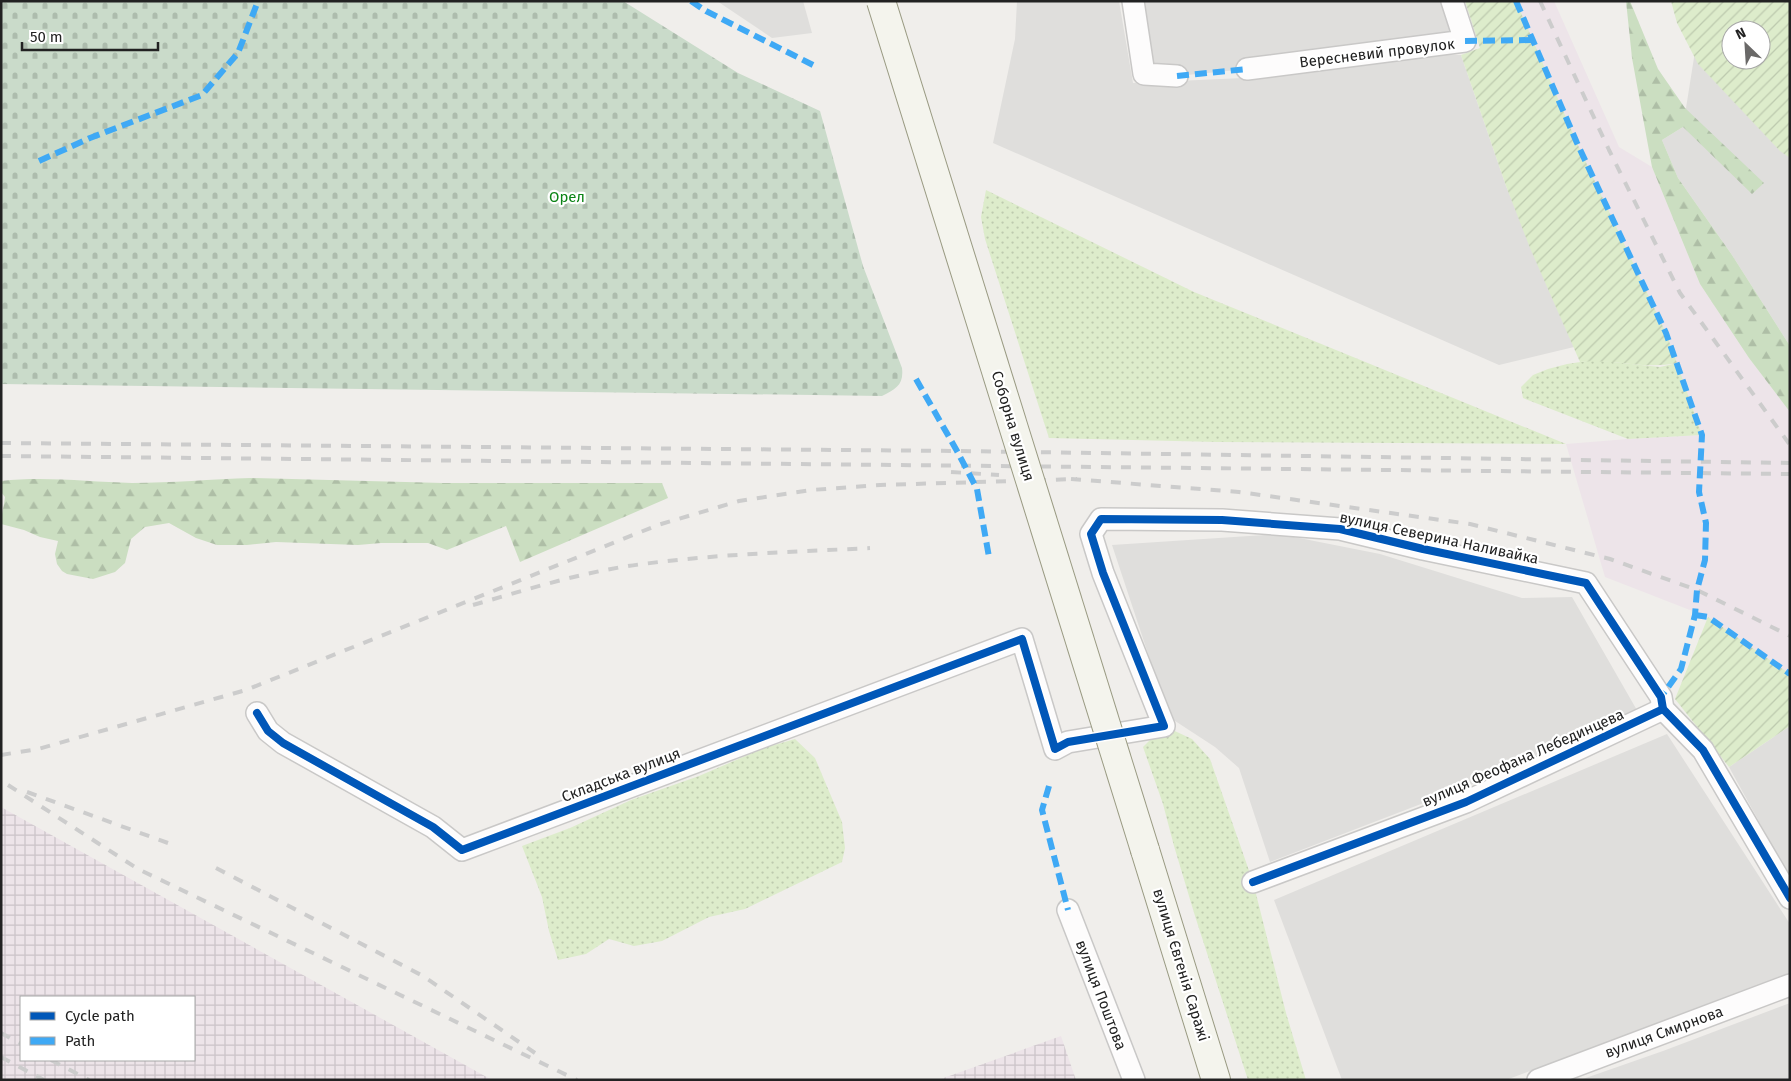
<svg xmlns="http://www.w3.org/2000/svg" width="1791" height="1081" font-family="'Fira Sans',sans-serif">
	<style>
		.residential { fill: #dfdedc; fill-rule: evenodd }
		.industrial { fill: url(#industrial-grid); fill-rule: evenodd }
		.railway { fill: #ede4e9 }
		.grass { fill: url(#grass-dots) }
		.forest { fill: url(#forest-firs) }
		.cemetery { fill: url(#cemetery-stones) }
		.garden { fill: url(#garden-furrows); fill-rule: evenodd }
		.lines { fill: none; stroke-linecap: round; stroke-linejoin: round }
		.street-casing { stroke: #c9c8c7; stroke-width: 24 }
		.secondary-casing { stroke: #999a82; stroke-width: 30 }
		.street { stroke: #fdfcfc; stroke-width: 21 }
		.secondary { stroke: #f4f4ed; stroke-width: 28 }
		.rail { stroke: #ccc; stroke-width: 4; stroke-dasharray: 10 10; stroke-linecap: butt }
		.secondary-bridge-casing { stroke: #999a82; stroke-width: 30; stroke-linecap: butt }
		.secondary-bridge { stroke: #f4f4ed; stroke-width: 28 }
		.quiet { stroke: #3fa9f5; stroke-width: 6; stroke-dasharray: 12 6; stroke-linecap: butt }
		.cycleway-casing { stroke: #fff; stroke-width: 11 }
		.cycleway { stroke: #0057b8; stroke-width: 8 }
		.labels { text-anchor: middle; stroke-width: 4.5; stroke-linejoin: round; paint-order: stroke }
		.street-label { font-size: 15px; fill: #222; stroke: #fff }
		.park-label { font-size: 15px; fill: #0c8416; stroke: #fff }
	</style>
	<defs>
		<pattern id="industrial-grid" width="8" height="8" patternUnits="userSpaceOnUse" patternTransform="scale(1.25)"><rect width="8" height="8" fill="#ede4e9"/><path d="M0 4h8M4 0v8" fill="none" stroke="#cbc3c8"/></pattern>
		<pattern id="grass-dots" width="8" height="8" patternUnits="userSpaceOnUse" patternTransform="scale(1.25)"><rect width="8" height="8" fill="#ddeccb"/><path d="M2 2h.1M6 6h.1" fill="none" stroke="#bdcaae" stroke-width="1.8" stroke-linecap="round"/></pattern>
		<pattern id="forest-firs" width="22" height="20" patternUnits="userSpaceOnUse" patternTransform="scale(1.25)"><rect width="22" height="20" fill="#cbdec1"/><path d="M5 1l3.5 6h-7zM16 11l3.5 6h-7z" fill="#aebea6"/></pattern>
		<pattern id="cemetery-stones" width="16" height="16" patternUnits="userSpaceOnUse" patternTransform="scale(1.25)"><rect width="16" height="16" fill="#cadbca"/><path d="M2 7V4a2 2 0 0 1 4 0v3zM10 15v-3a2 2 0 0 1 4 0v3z" fill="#adbcad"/></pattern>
		<pattern id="garden-furrows" width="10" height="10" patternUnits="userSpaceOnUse" patternTransform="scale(1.25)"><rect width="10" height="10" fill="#ddeccb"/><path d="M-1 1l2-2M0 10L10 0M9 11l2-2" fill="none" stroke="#bdcaae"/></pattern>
	</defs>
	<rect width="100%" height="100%" fill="#f0eeeb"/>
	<g class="residential">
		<path d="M 717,1 L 803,1 L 812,33 L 772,38 Z"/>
		<path d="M 1017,1 L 1119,1 L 1133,83 L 1265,77 L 1428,54 L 1461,55 L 1506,186 L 1574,347 L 1499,365 L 993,143 L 1015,39 Z"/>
		<path d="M 1133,1 L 1452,1 L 1465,41 L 1247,69 L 1177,76 L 1144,74 Z"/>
		<path d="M 1703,1 L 1790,1 L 1790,346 L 1732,255 L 1678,178 L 1662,140 L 1683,127 ZM 1731,30 L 1761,30 L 1761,60 L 1731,60 Z"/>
		<path d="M 1279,534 L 1380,554 L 1522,598 L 1572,597 L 1638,712 L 1473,784 L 1270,862 L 1239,768 L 1215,747 L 1169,717 L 1112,545 Z"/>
		<path d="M 1790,726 L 1790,878 L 1729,767 Z"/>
		<path d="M 1667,734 L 1790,924 L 1790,974 L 1506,1080 L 1342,1080 L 1274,900 Z"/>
		<path d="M 1790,1003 L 1790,1080 L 1580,1080 L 1663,1051 Z"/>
	</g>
	<g class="industrial">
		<path d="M 1,807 L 492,1080 L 1,1080 ZM 21,997 L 194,997 L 194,1060 L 21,1060 Z"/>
		<path d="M 1061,1036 L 1076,1080 L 938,1080 Z"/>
	</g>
	<path class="railway" d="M 1516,1 L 1554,1 L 1619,147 L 1652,167 L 1700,284 L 1749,358 L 1790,412 L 1790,674 L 1708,617 L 1605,577 L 1566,444 L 1628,439 L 1702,435 L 1666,333 L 1577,143 Z"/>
	<g class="grass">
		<path d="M 986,190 L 1194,292 L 1566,444 L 1217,442 L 1049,438 L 985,239 L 981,217 Z"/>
		<path d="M 1594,360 L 1660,367 L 1677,363 L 1702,435 L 1628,439 L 1523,398 L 1521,387 L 1533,375 L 1548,369 L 1567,364 Z"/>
		<path d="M 1164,726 L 1192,739 L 1210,759 L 1253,882 L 1286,1013 L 1306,1080 L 1248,1080 L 1195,916 L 1174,846 L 1163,804 L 1143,747 Z"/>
		<path d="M 795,739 L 815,758 L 842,822 L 845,848 L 842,862 L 745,909 L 709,917 L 662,941 L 634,946 L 609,939 L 586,954 L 558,960 L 549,931 L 542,897 L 522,846 L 570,828 L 631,800 L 699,776 L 764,748 Z"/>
	</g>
	<g class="forest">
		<path d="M 1626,1 L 1630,1 L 1658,69 L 1685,108 L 1764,183 L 1752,194 L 1683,127 L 1662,140 L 1678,178 L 1732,255 L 1790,346 L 1790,412 L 1749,358 L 1700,284 L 1652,167 L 1632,58 Z"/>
		<path d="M 251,478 L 443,483 L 662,483 L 668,498 L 520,562 L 506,526 L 447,550 L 428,543 L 381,543 L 358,545 L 276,542 L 247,545 L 217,545 L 196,538 L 169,523 L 145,527 L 131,539 L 125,563 L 115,572 L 93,579 L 67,574 L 62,571 L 57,564 L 55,554 L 58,541 L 40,537 L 24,530 L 1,524 C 1,515 4,507 5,497 L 1,492 L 1,481 C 45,476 89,482 132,483 C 172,483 212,479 251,478 Z"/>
	</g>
	<path class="cemetery" d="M 1,1 L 623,1 L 738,73 L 820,111 L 863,266 L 902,368 C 904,385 896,389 882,396 L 1,384 Z"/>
	<g class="garden">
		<path d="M 1465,1 L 1516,1 L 1577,143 L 1666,333 L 1677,363 C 1643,370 1613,358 1580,362 L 1530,248 L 1506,186 L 1461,55 L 1480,48 Z"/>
		<path d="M 1671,1 L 1790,1 L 1790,158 L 1780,151 L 1698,64 L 1677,23 ZM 1731,30 L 1761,30 L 1761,60 L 1731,60 Z"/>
		<path d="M 1708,617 L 1790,674 L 1790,726 L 1729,767 L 1675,699 Z"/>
	</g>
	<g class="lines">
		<g class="street-casing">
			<g id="street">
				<path d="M 1133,1 L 1144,74 L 1177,76"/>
				<path d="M 1247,69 L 1465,41 L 1452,1"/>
				<path d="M 257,713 L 268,731 L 283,743 L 433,827 L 462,850 L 1022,639 L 1055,749 L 1068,742 L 1164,726 L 1103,573 L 1091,534 L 1101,519 L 1222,520 L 1340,529 L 1423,549 L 1586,583 L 1661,697 L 1663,709 L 1703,750 L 1790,898"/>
				<path d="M 1253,882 L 1466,802 L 1663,709"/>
				<path d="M 1068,910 L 1134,1080"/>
				<path d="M 1538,1080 L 1790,985"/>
			</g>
		</g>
		<g class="secondary-casing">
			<path id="secondary" d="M 1145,850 L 1216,1080"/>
		</g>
		<use href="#street" class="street"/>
		<use href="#secondary" class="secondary"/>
		<g class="rail">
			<path d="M 1540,1 L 1609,150 L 1680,293 L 1790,445"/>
			<path d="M 1,443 L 957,451 L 1790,463"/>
			<path d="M 1,456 L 1790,474"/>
			<path d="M 951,472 L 999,475"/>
			<path d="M 1071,479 L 1239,492 L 1470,524 L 1610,559 L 1697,590 L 1790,636"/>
			<path d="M 473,605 C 529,589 585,571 643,564 C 718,554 794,552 870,548"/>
			<path d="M 1,755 L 38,749 L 246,690 L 658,525 L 739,501 L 811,490 L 880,485 L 1077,479"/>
			<path d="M 8,785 L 138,869 L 577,1080"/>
			<path d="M 27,792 L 168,843"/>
			<path d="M 216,868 L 423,976 L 535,1053"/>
			<path d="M 1,1033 L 21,1044"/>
			<path d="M 1,1057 L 44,1080"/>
			<path d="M 51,1060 L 89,1080"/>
		</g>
		<g class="secondary-bridge-casing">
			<path id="secondary-bridge" d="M 881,1 L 1145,850"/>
		</g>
		<use href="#secondary-bridge" class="secondary-bridge"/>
		<g class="quiet">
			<path d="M 691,1 L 706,11 L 813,65"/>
			<path d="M 1516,1 L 1577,143 L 1666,333 L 1702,435 L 1699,492 L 1706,523 L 1705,560 L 1697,590 L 1695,615 L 1681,669 L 1661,697"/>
			<path d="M 1465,41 L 1533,40"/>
			<path d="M 1177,76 L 1247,69"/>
			<path d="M 39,161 L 90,138 L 202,95 L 238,53 L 258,1"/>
			<path d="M 916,379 L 957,451 L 977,489 L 989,557"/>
			<path d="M 1695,615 L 1708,617 L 1790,674"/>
			<path d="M 1049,786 L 1042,810 L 1068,910"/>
		</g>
		<g class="cycleway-casing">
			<g id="cycleway">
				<path d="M 257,713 L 268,731 L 283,743 L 433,827 L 462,850 L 1022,639 L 1055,749 L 1068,742 L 1164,726 L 1103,573 L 1091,534 L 1101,519 L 1222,520 L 1340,529 L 1423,549 L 1586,583 L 1661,697 L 1663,709 L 1703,750 L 1790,898"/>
				<path d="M 1253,882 L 1466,802 L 1663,709"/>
			</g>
		</g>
		<use href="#cycleway" class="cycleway"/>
	</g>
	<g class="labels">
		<g class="street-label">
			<text transform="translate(1377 53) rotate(-7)" y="5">Вересневий провулок</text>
			<text transform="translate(1013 426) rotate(73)" y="5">Соборна вулиця</text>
			<text transform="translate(1439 538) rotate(12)" y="5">вулиця Северина Наливайка</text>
			<text transform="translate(1523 758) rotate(-24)" y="5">вулиця Феофана Лебединцева</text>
			<text transform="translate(621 775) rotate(-21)" y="5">Складська вулиця</text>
			<text transform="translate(1181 965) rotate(73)" y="5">вулиця Євгенія Саражі</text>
			<text transform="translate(1101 995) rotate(69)" y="5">вулиця Поштова</text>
			<text transform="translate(1664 1032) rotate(-20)" y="5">вулиця Смирнова</text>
		</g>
		<g class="park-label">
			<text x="567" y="202">Орел</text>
		</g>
	</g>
	<rect width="1791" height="1081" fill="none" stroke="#222222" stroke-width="5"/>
	<rect x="20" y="996" width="175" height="65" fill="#ffffff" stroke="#a7a7a7"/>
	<rect x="30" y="1012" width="25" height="8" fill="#0057b8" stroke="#a7a7a7"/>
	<text x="65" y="1021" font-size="15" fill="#222222">Cycle path</text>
	<rect x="30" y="1037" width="25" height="8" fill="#3fa9f5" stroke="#a7a7a7"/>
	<text x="65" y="1046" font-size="15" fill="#222222">Path</text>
	<g transform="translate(1746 45) rotate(335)"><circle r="24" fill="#ffffff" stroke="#a7a7a7"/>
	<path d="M0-4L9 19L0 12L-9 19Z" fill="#6a6968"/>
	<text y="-8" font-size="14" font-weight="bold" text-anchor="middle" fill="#222222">N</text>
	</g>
	<path d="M22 42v8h136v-8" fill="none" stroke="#222222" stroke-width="2.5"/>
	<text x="30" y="42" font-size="15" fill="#222222" stroke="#ffffff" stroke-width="4" paint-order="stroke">50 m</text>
</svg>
